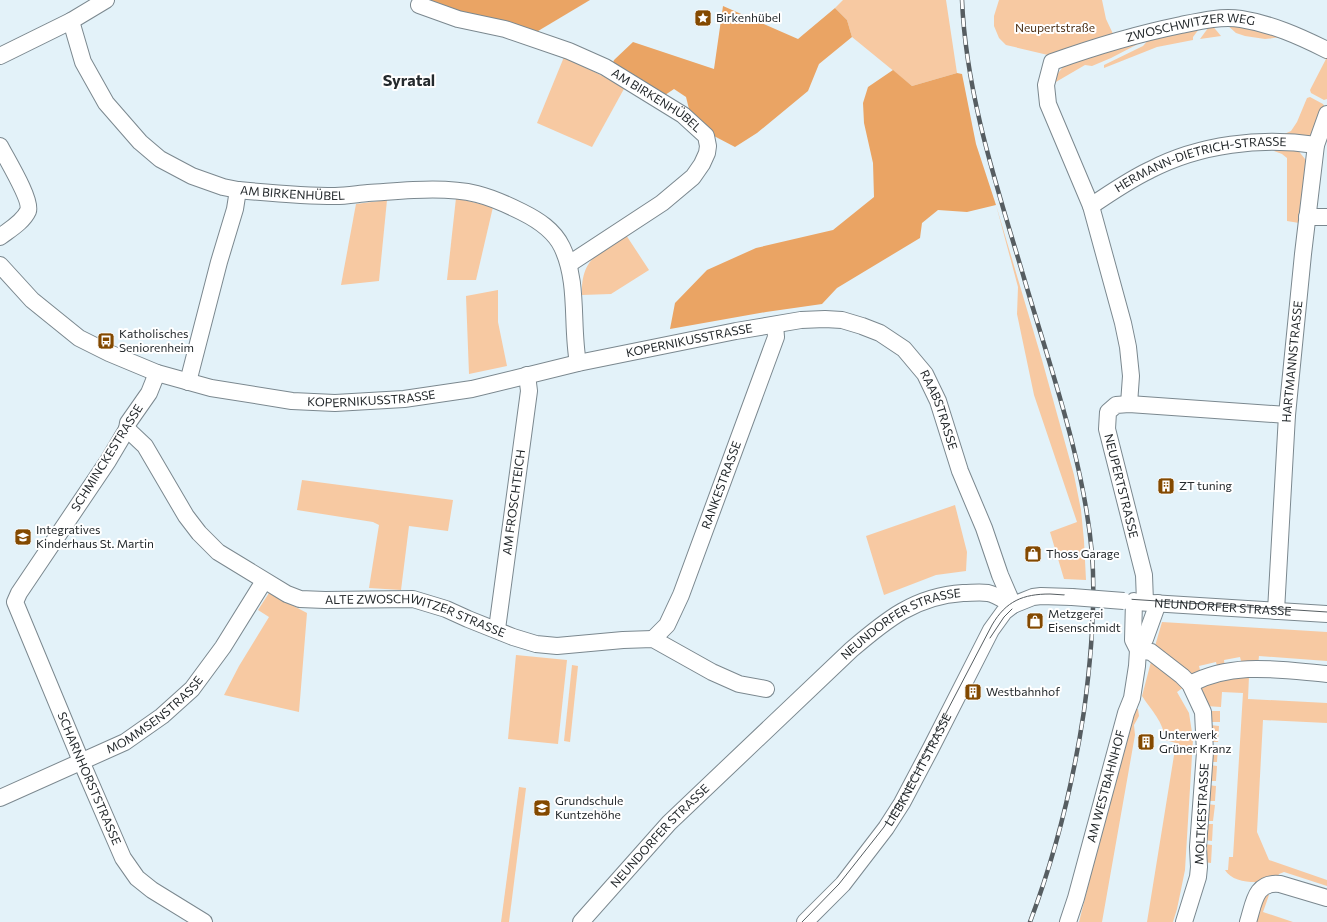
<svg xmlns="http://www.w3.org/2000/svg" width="1327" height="922" font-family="Commissioner,sans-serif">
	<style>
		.green { fill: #f7c9a2 }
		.forest { fill: #eaa464 }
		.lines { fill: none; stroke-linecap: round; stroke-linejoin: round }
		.minor-casing { stroke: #7b888f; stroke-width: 18 }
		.minor { stroke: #fff; stroke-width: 16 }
		.tram { stroke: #565d61; stroke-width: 1 }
		.rail-casing { stroke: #565d61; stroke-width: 4.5 }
		.rail { stroke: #fff; stroke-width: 3; stroke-dasharray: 9; stroke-linecap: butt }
		.minor-bridge-casing { stroke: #7b888f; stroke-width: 18; stroke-linecap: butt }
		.minor-bridge { stroke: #fff; stroke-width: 16 }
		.labels { text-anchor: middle; stroke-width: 4; stroke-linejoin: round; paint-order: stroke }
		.poi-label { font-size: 12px; fill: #252a2d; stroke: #fff; text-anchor: start }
		.park-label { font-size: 12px; fill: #4e3116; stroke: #fff }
		.street-label { font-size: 12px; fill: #252a2d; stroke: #fff }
		.district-label { font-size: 16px; font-weight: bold; fill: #252a2d; stroke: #fff }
	</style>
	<rect width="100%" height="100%" fill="#e3f2f9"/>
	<g class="green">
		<path d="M 843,0 L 946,0 L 957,73 L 912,86 L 852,37 L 847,20 L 835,8 Z"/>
		<path d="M 999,0 L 1102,0 L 1106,19 L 1115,38 L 1060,56 L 1048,55 L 1006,45 L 999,38 L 994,26 L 994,16 Z"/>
		<path d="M 1211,24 L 1221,36 L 1200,39 Z"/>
		<path d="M 1226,24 L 1269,28 L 1316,52 L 1312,52 L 1281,37 L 1265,39 L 1245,36 L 1236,33 Z"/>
		<path d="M 1199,29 L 1193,37 L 1193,40 L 1157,47 L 1104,68 L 1104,65 L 1143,46 L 1150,38 Z"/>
		<path d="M 1144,39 L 1136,45 L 1111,58 L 1092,66 L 1085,65 L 1049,86 L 1054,78 L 1063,67 L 1075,60 Z"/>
		<path d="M 1325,52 L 1327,52 L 1327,99 L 1324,100 L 1311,93 L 1310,90 L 1326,59 L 1323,58 Z"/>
		<path d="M 564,57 L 625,87 L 592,147 L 537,123 Z"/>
		<path d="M 1310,97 L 1323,104 L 1325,107 L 1314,135 L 1301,137 L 1282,135 L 1291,131 L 1297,122 L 1307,98 Z"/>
		<path d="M 1282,146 L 1297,149 L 1309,164 L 1299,223 L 1287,221 L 1287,158 L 1282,154 L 1274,151 Z"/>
		<path d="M 456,198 L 493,207 L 476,280 L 447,280 Z"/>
		<path d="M 387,200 L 379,281 L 341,285 L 356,204 Z"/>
		<path d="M 996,205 L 1042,360 L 1074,475 L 1081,510 L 1084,541 L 1086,580 L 1064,579 L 1050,532 L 1077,522 L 1034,395 L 1017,314 L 1018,287 Z"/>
		<path d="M 626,235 L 649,270 L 611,294 L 582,295 C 581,258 598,254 626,235 Z"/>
		<path d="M 498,290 L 498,322 L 507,366 L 469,374 L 466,296 Z"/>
		<path d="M 302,480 L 453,500 L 448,531 L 409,526 L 401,590 L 369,588 L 379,525 L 373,522 L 297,510 Z"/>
		<path d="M 955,505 L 967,552 L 966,571 L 936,575 L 884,595 L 866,536 Z"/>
		<path d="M 269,593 L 307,613 L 299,712 L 224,695 L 239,666 L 269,617 L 258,610 Z"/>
		<path d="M 1162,622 L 1327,632 L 1327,661 L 1259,656 L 1258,665 L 1242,665 L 1240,657 L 1224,660 L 1225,668 L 1218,670 L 1216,662 L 1199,666 L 1201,674 L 1194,675 L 1187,672 L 1155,646 Z"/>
		<path d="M 516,655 L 567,660 L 558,744 L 508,739 Z"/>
		<path d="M 1152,658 L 1184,687 L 1177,692 L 1189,713 L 1193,739 L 1185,870 L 1177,909 L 1173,922 L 1147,922 L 1176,743 L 1165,740 C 1164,722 1151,710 1142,696 Z"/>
		<path d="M 572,665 L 578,666 L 570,742 L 564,741 Z"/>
		<path d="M 1249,676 L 1248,699 L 1327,703 L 1327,723 L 1263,720 L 1257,832 L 1269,860 L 1327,880 L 1327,886 L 1284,872 L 1279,874 L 1276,880 C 1261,883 1234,885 1225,870 L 1228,870 L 1229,857 L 1233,857 L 1243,693 L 1222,692 L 1221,707 L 1206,706 L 1200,684 L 1204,680 Z"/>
		<path d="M 1133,708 L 1138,709 L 1139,716 L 1134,725 L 1135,735 L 1102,922 L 1079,922 Z"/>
		<path d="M 1207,711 L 1220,711 L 1220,722 L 1210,722 Z"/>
		<path d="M 1210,725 L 1219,726 L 1218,742 L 1212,742 Z"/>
		<path d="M 1211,746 L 1218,746 L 1217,762 L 1210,762 Z"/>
		<path d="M 1210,765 L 1217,766 L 1216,781 L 1209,781 Z"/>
		<path d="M 1208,785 L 1216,786 L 1215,801 L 1207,801 Z"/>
		<path d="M 519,787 L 526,788 L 509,922 L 501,922 Z"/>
		<path d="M 1207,804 L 1215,805 L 1213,821 L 1206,821 Z"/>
		<path d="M 1205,824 L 1213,824 L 1212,841 L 1204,840 Z"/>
		<path d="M 1204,844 L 1212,845 L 1211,863 L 1204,862 Z"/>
		<path d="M 1261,892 L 1269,895 L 1263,912 L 1293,922 L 1251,922 Z"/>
	</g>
	<g class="forest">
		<path d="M 422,0 L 590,0 L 528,37 Z"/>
		<path d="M 723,6 L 798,39 L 835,8 L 847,20 L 852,37 L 819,64 L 808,91 L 757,133 L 735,147 L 714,136 L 690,113 L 686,97 L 674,89 L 659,99 L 611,68 L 614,60 L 633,42 L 714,69 Z"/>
		<path d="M 893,70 L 912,86 L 957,73 L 962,74 L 976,144 L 996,205 L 967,212 L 938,210 L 922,223 L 920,238 L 837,288 L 822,304 L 766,312 L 670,329 L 675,303 L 707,270 L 756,248 L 833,230 L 874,197 L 873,163 L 864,123 L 863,103 L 868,87 Z"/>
	</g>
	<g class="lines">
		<g class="minor-casing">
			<g id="minor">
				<path id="s1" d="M 419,5 L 458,19 L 505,29 L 569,51 L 605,67 L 683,115 L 706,136 L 708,146 L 707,153 L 702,164 L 693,177 L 662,203 L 569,264"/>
				<path d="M 71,21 L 106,0"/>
				<path id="s2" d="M 0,56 L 71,21 L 83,62 L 106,103 L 140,142 L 160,159 L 192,176 L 223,187 L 238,190 C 270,193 303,196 335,196 C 346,196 357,194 368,193 C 403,191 443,186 477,194 C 493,198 508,205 522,212 C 538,220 554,230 562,247 C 579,283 571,325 578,363"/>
				<path d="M 0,146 C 6,158 32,200 28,211 C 23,222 9,230 0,237"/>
				<path id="s3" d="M 1091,206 C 1110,193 1129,180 1150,170 C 1200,144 1261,137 1316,145"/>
				<path d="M 1307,217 L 1327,217"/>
				<path id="s4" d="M 0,265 L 32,300 L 79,338 L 109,353 L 157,373 L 211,388 L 292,401 L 335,403 L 404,399 L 472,389 L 578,363 L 736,331 L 801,320 L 825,319 L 842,320 L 862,326 L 880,333 L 904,349 L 925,374 L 938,401 L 960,471 L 984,528 L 1000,575 L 1013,605"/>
				<path id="s5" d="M 157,373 L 149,393 L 128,423 L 127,429 L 108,461 L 19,593 L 15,602 L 81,761 L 123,858 L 137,878 L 152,890 L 204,922"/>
				<path d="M 188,382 L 219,262 L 235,209 L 238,190"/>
				<path id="s6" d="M 1129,404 L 1131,376 L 1128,347 L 1123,323 L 1091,206 L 1048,104 L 1046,85 L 1052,62 C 1094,47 1137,34 1181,25 C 1200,21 1221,16 1241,19 C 1272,24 1299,36 1327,50"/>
				<path id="s7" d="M 127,429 L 145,446 L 186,516 L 199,533 L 218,552 L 287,594 L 300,599 L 325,600 L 413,599 L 446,609 L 468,619 L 513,637 L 536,644 L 557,646 L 623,640 L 653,639 L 712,672 L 739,684 L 766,689"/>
				<path id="s8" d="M 1135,602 L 1327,614"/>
				<path d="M 1145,602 L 1144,575 L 1107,429 L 1108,412 L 1116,405 L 1129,404 L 1287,415"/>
				<path id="s9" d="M 1276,611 L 1287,415 L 1303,254 L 1316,145 L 1327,114"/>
				<path id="s10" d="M 497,629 L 529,391 L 527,375"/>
				<path id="s11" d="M 653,639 L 667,625 L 681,595 L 776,337 L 775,325"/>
				<path d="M 1138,650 L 1151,652 L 1182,676 L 1190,684 L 1203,712 L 1205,752 L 1198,847 L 1199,867 L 1198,877 L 1184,922"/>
				<path d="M 1138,650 L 1145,639 L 1158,603"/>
				<path d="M 1190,684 C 1234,661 1280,670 1327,674"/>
				<path id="s12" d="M 0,798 L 125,742 L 162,716 L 192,689 L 223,647 L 264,581"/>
				<path id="s13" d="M 581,922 L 669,823 L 851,650 C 886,620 915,596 963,593 C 971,593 980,592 988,593 C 997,595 1005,601 1013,605"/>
				<path id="s14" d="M 805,922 L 843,884 L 886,828 L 902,803 L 931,748 L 991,630 L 1004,612 L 1013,605 L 1033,597 L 1041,596 L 1072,597"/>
				<path id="s15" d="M 1068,922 L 1076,898 L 1126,713 L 1132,698 L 1137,666 L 1138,650 L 1133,640 L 1134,601"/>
				<path d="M 1248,922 C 1254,903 1255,881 1280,884 L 1327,898"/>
			</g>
		</g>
		<use href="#minor" class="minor"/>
		<g class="tram">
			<path d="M 990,638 L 1004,617 L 1012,609"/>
			<path d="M 802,922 L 839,884 L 884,827 L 911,780 L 992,625 C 1006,601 1023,594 1050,594 L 1327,612"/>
		</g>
		<g class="rail-casing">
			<path id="rail" d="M 962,0 C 966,95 997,187 1024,278 C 1050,367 1084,461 1092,554 C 1096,606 1091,659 1084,711 C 1073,784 1056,853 1030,922"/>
		</g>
		<use href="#rail" class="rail"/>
		<g class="minor-bridge-casing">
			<path id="minor-bridge" d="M 1072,597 L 1124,601"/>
		</g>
		<use href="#minor-bridge" class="minor-bridge"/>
	</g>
	<defs>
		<g id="sight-square" transform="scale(0.9)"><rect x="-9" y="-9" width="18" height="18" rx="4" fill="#834900" stroke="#fff"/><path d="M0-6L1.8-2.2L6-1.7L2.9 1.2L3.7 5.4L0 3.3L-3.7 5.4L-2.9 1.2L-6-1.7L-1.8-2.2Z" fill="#fff"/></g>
		<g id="bus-square" transform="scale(0.9)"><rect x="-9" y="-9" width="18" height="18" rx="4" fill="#834900" stroke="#fff"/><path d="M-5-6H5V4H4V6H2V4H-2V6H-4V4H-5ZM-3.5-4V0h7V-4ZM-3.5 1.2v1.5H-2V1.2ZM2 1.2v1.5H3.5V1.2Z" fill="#fff"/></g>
		<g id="building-square" transform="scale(0.9)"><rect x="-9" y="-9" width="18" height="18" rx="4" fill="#834900" stroke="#fff"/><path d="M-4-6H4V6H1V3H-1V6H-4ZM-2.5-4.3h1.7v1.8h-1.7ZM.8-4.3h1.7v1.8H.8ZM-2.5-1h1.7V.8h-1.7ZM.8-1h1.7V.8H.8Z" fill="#fff"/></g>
		<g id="school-square" transform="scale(0.9)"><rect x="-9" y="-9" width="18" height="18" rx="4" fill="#834900" stroke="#fff"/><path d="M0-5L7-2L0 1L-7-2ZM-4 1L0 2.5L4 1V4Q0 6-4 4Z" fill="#fff"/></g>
		<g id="shop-square" transform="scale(0.9)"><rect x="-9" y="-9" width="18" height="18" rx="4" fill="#834900" stroke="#fff"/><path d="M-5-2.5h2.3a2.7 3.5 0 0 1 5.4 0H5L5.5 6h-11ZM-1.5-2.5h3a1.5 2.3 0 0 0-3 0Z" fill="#fff"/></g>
	</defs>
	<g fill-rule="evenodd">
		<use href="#sight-square" x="703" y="18"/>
		<use href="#bus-square" x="106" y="341"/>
		<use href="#building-square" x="1166" y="486"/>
		<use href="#school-square" x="23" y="537"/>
		<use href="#shop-square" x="1033" y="554"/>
		<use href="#shop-square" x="1035" y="621"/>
		<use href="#building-square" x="973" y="692"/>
		<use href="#building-square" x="1146" y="742"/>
		<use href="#school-square" x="542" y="808"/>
	</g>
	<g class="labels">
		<g class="poi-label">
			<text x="716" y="22">Birkenhübel</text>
			<text x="119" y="338">Katholisches<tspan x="119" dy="14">Seniorenheim</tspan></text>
			<text x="1179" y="490">ZT tuning</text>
			<text x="36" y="534">Integratives<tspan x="36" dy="14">Kinderhaus St. Martin</tspan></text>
			<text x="1046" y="558">Thoss Garage</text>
			<text x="1048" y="618">Metzgerei<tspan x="1048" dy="14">Eisenschmidt</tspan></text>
			<text x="986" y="696">Westbahnhof</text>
			<text x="1159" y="739">Unterwerk<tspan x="1159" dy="14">Grüner Kranz</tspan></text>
			<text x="555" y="805">Grundschule<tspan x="555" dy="14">Kuntzehöhe</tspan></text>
		</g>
		<g class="park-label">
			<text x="1055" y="32">Neupertstraße</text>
		</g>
		<g class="street-label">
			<text dy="4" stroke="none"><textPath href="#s6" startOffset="500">ZWOSCHWITZER WEG</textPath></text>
			<text dy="4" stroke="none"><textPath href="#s1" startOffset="258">AM BIRKENHÜBEL</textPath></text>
			<text dy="4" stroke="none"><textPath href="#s3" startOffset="120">HERMANN-DIETRICH-STRASSE</textPath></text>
			<text dy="4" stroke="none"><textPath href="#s2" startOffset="386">AM BIRKENHÜBEL</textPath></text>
			<text dy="4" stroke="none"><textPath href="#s4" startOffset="735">KOPERNIKUSSTRASSE</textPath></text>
			<text dy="4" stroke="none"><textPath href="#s9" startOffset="250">HARTMANNSTRASSE</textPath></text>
			<text dy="4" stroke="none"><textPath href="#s4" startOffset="411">KOPERNIKUSSTRASSE</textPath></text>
			<text dy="4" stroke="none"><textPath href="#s4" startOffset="1030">RAABSTRASSE</textPath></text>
			<text transform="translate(107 458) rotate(-58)" y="4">SCHMINCKESTRASSE</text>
			<text dy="4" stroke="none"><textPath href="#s11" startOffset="170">RANKESTRASSE</textPath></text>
			<text transform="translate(1121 486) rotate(76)" y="4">NEUPERTSTRASSE</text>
			<text dy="4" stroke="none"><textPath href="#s10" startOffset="128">AM FROSCHTEICH</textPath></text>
			<text dy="4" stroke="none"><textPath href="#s8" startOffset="88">NEUNDORFER STRASSE</textPath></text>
			<text dy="4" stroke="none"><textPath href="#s7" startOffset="367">ALTE ZWOSCHWITZER STRASSE</textPath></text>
			<text dy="4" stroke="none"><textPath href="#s13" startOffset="441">NEUNDORFER STRASSE</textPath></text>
			<text dy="4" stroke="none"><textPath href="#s12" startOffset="177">MOMMSENSTRASSE</textPath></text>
			<text dy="4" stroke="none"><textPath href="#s14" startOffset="191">LIEBKNECHTSTRASSE</textPath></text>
			<text dy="4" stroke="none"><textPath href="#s5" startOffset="462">SCHARNHORSTSTRASSE</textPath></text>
			<text dy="4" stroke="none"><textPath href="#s15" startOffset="141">AM WESTBAHNHOF</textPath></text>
			<text transform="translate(1202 814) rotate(-87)" y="4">MOLTKESTRASSE</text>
			<text dy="4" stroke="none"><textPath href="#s13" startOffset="117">NEUNDORFER STRASSE</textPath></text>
		</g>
		<g class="district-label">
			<text x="409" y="86">Syratal</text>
		</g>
	</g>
</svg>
